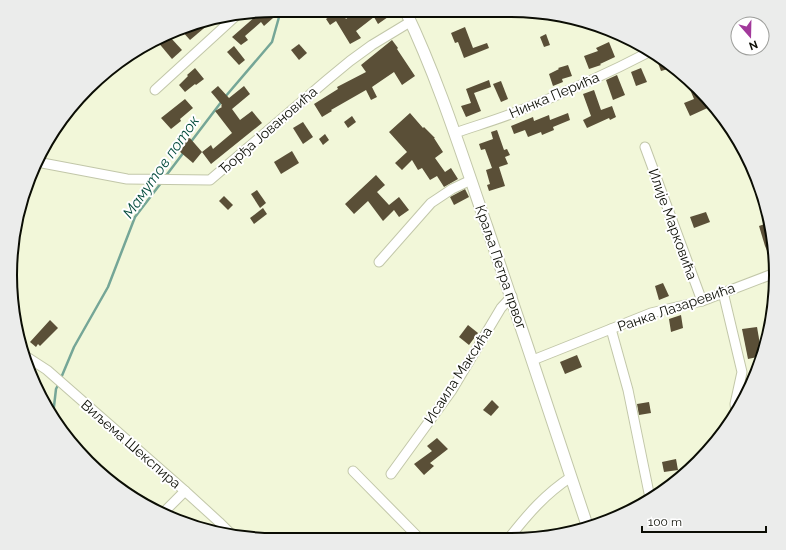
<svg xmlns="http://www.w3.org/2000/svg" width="786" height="550" font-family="Raleway,sans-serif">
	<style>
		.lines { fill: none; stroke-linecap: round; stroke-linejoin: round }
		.stream { stroke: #75a697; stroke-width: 2.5 }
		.building { fill: #5a4f37 }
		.minor-casing { stroke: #c2c7a9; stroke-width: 11 }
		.tertiary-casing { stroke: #c2c7a9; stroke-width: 13 }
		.minor { stroke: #fff; stroke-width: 9 }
		.tertiary { stroke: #fff; stroke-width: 11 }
		.labels { text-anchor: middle; stroke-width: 4; stroke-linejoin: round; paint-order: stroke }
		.street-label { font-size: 14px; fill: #0b0d04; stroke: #fff }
		.water-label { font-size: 15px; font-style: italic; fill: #034b3c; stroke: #fff }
		.rim { fill: none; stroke: #0b0d04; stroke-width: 2 }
	</style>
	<rect width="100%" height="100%" fill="#f2f7d9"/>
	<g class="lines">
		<g class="stream">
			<path d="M 225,97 L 272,42 L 281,10"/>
			<path d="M 190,143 L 222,101"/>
			<path d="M 165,177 L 184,152"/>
			<path d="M 61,378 L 74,347 L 108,287 L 135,217 L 161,183"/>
			<path d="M 53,415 L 56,389 L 59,383"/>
		</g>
	</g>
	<g class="building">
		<path d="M 266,11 L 273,18 L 264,26 L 261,22 L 245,36 L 248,40 L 241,45 L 232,37 L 256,16 L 253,13 Z"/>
		<path d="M 337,11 L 341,11 L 346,19 L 356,11 L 384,12 L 388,17 L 378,24 L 374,17 L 356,31 L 361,38 L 350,44 L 336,21 L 330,25 L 326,19 Z"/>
		<path d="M 216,18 L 190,40 L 181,30 L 206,19 Z"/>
		<path d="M 465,27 L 473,48 L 487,43 L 489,48 L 464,58 L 458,42 L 455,43 L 451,33 Z"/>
		<path d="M 546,34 L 550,45 L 544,47 L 540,37 Z"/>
		<path d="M 168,37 L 170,37 L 182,50 L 172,59 L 157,41 Z"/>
		<path d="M 392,40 L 398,48 L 397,49 L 415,76 L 402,85 L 394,72 L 372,87 L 377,97 L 371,100 L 366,90 L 331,110 L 332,111 L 322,117 L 314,104 L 338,89 L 337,87 L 366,72 L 361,65 Z"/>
		<path d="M 609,42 L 615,57 L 600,64 L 601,65 L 589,69 L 584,56 L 598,51 L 596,48 Z"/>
		<path d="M 299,44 L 307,53 L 299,60 L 291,50 Z"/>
		<path d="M 234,46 L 245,60 L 239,65 L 227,52 Z"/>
		<path d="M 655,55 L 667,64 L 668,69 L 661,71 Z"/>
		<path d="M 568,65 L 572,76 L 562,79 L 563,82 L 553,86 L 549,74 L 559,69 L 558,68 Z"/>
		<path d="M 195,68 L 204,79 L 196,85 L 195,84 L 185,92 L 179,85 L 188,76 L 187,75 Z"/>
		<path d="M 641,68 L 647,82 L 636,86 L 631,72 Z"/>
		<path d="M 617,75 L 625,95 L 613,100 L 606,80 Z"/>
		<path d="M 489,80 L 491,87 L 474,93 L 481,111 L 466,117 L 461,106 L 471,103 L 466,89 Z"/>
		<path d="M 686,80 L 710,100 L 714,105 L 690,116 L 684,103 L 694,99 Z"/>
		<path d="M 501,81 L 508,99 L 501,102 L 493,84 Z"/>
		<path d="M 218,86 L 229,98 L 244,86 L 250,94 L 232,109 L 240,120 L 252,111 L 262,123 L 211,164 L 202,152 L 211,145 L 213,149 L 232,133 L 215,111 L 222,107 L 221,106 L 222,105 L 211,92 Z"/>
		<path d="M 594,90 L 601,110 L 612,106 L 616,117 L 610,120 L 609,118 L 587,128 L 583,120 L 591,116 L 583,94 Z"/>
		<path d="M 185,99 L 193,108 L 180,119 L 181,121 L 171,129 L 161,118 Z"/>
		<path d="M 410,113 L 423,128 L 424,127 L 435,138 L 434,138 L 443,152 L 435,158 L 445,172 L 451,168 L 458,179 L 444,187 L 437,176 L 430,180 L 422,168 L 418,170 L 412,160 L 402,170 L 395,163 L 407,152 L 389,132 Z"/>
		<path d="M 568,113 L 570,120 L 553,127 L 554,130 L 542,135 L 541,132 L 528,137 L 525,130 L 514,134 L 511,126 L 533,117 L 534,121 L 549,115 L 550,120 Z"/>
		<path d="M 352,116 L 356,122 L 348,128 L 344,122 Z"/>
		<path d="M 303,122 L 313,137 L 303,144 L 293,128 Z"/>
		<path d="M 497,130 L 504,150 L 507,149 L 510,155 L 505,157 L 508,164 L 499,167 L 505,186 L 489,191 L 487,185 L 490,184 L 486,170 L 492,168 L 485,149 L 481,150 L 479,144 L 493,139 L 491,132 Z"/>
		<path d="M 325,134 L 329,140 L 323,145 L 319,139 Z"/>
		<path d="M 189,137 L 202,152 L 193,163 L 179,151 L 185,145 L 183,142 Z"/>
		<path d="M 292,151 L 299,163 L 281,174 L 274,162 Z"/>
		<path d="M 376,175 L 385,185 L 377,192 L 389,205 L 399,197 L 409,210 L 399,217 L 394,210 L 383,221 L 368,201 L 354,214 L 345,204 Z"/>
		<path d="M 465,189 L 469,197 L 454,205 L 450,197 Z"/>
		<path d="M 257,190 L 266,203 L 260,208 L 251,194 Z"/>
		<path d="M 224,196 L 233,205 L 228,210 L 219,201 Z"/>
		<path d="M 263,208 L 267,214 L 254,224 L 250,218 Z"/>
		<path d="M 706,212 L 710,222 L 694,228 L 690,217 Z"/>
		<path d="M 770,222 L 774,240 L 774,267 L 765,246 L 759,226 Z"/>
		<path d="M 663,283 L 669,296 L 659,300 L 655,286 Z"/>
		<path d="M 681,315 L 683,328 L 671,332 L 669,319 Z"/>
		<path d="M 50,320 L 58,328 L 40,346 L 38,344 L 36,347 L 30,342 Z"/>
		<path d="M 468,325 L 478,333 L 469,345 L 459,337 Z"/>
		<path d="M 757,327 L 762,356 L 748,359 L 742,329 Z"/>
		<path d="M 577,355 L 582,367 L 565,374 L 560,362 Z"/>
		<path d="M 492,400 L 499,407 L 491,416 L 483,410 Z"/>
		<path d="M 649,402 L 651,413 L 639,415 L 637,404 Z"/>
		<path d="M 437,438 L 448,449 L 430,463 L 434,466 L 424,475 L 414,464 L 432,451 L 427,446 Z"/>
		<path d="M 676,459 L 678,470 L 664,472 L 662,462 Z"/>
	</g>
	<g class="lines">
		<g class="minor-casing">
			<g id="minor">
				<path d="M 155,90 L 237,15"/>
				<path d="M 455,133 C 475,126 496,120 516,112 C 562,94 607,74 651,51"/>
				<path d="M 645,147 L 702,301"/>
				<path d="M 37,162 L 127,179 L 210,180 L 327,80 L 350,61 L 372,45 L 410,22"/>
				<path d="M 379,262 L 431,203 L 452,189 L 471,180"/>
				<path d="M 723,292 L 742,372 L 735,404 L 736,413"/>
				<path d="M 611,329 L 628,390 L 650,498"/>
				<path d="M 27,357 L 47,370 L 185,491 L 219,522 L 232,535"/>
				<path d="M 533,360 L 651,313 L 702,301 L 775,273"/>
				<path d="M 353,471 L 419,538"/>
				<path d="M 391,474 L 452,390 L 501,308 L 512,296"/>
				<path d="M 162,514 L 185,491"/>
				<path d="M 509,538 C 528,514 545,494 571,477"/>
			</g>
		</g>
		<g class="tertiary-casing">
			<path id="tertiary" d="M 406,12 C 439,81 462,155 487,227 C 521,326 554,426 587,525"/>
		</g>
		<use href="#minor" class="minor"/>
		<use href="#tertiary" class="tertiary"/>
	</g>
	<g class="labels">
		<g class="street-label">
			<text transform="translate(554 95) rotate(-23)" y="5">Нинка Перића</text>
			<text transform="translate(268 130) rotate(-41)" y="5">Ђорђа Јовановића</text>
			<text transform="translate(673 224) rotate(70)" y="5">Илије Марковића</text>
			<text transform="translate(501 267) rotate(71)" y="5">Краља Петра првог</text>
			<text transform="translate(676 307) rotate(-19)" y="5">Ранка Лазаревића</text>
			<text transform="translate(458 375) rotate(-57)" y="5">Исаила Максића</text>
			<text transform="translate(131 444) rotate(41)" y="5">Виљема Шекспира</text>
		</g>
		<g class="water-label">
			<text transform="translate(161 167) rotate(-55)" y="5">Мамутов поток</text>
		</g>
	</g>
	<path d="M0 0H786V550H0ZM275 17H511A258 258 0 0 1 769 275V275A258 258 0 0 1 511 533H275A258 258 0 0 1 17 275V275A258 258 0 0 1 275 17Z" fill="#ebeceb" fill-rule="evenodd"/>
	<path class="rim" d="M275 17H511A258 258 0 0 1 769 275V275A258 258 0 0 1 511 533H275A258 258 0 0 1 17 275V275A258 258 0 0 1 275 17Z"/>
	<g transform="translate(750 36) rotate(160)"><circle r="19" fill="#ffffff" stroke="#9d9e9b"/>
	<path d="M0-3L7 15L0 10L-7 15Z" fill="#a2399b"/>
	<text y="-6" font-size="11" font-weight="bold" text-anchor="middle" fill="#0b0d04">N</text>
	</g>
	<path d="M642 526v6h124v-6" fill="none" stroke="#0b0d04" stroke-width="2"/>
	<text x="648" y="526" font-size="12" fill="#0b0d04" stroke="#ffffff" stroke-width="3" paint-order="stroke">100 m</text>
</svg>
